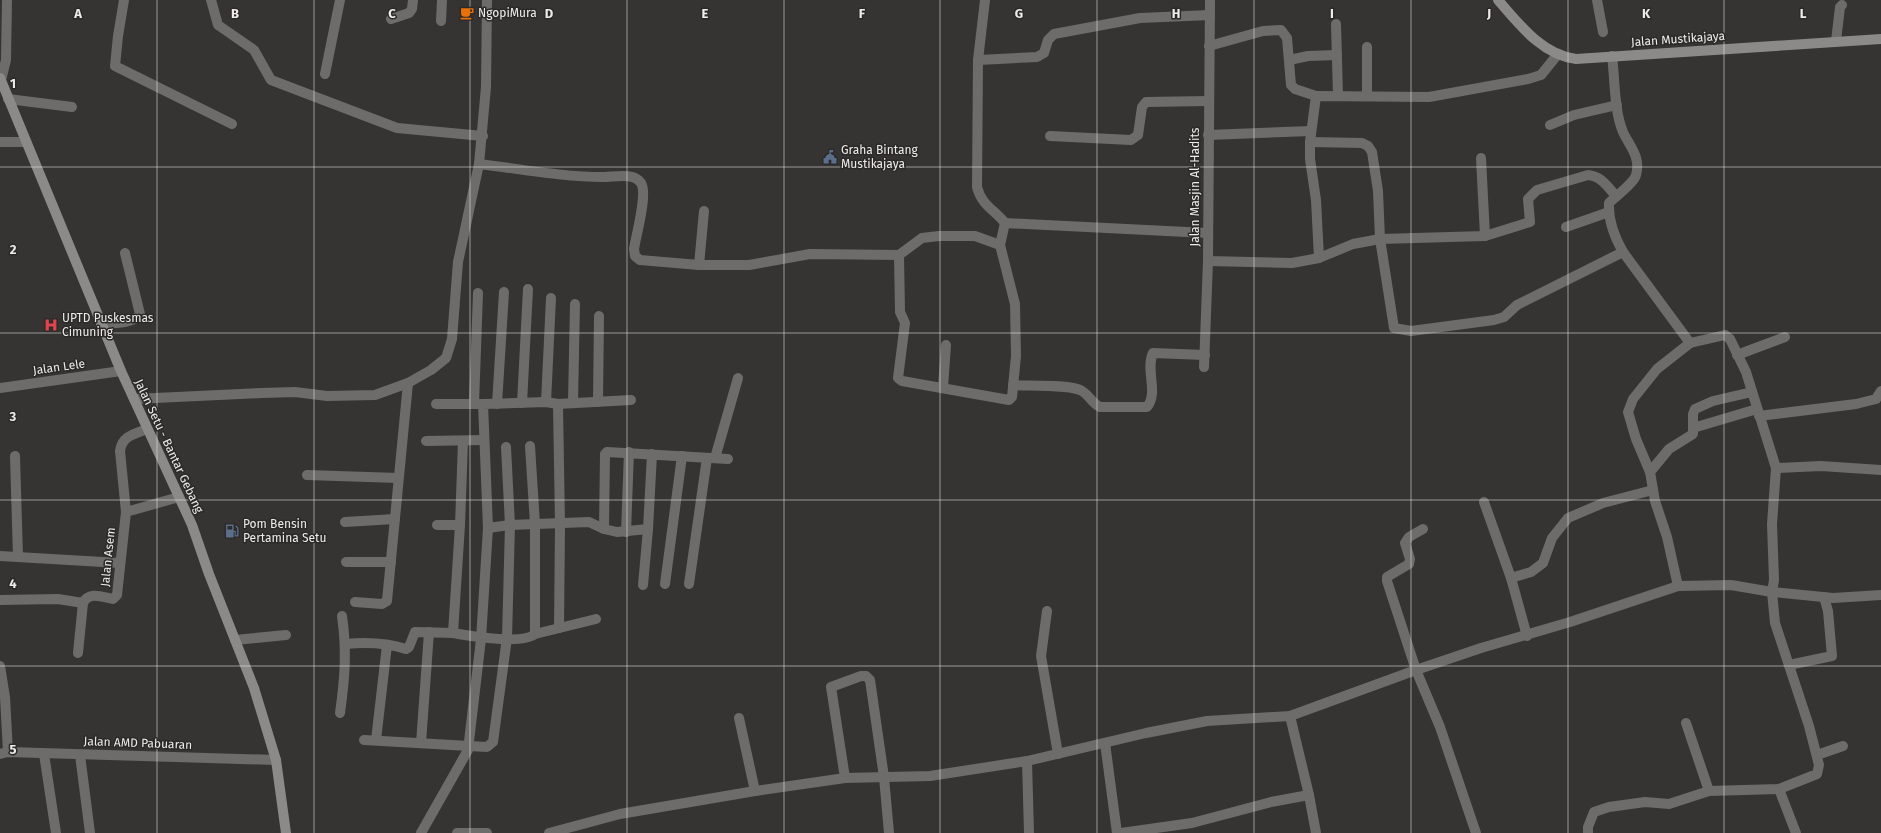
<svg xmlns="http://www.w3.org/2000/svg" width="1881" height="833" font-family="'Fira Sans',sans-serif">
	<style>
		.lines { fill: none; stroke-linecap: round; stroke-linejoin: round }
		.minor { stroke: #6d6c6b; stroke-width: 10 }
		.secondary { stroke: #8c8a88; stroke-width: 10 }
		.grid { fill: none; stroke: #edeceb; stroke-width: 1; stroke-opacity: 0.55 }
		.labels { text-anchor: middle; stroke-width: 3; stroke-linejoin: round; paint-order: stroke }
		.poi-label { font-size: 12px; fill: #edeceb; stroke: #2c2a28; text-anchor: start }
		.street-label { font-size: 12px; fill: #edeceb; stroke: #2c2a28 }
		.grid-label { font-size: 13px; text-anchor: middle; font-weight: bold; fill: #edeceb; stroke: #2c2a28; stroke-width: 3; stroke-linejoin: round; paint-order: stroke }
	</style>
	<rect width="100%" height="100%" fill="#363432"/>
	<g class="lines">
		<g class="minor">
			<path d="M 124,0 L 118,36 L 115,66 L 232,124"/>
			<path d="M 211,0 L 218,25 L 254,50 L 271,80 L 397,128 L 483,136"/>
			<path d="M 487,0 L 486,87 L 479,164 C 521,169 562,177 604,177 C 614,177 634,172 641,183 C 648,194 636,235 634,249 L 635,256 L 640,260 L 699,265 L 749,265 L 810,254 L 899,255 L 922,238 L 939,236 L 975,236 L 1000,245"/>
			<path d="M 985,0 L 978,60 L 977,187 C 982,206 994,209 1005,223 L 1207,233"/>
			<path d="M 1210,0 L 1208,261 L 1292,263 L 1319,258 L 1353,244 L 1380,239 L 1485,236 L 1530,222 L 1528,199 L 1537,190 L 1588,175 C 1601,176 1607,186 1616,196"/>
			<path d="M 1597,0 L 1603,32"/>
			<path d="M 391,19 L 409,13 L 412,9 L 413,0"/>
			<path d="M 441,21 L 442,0"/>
			<path d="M 1336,24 L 1338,96"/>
			<path d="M 1836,41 L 1840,7 L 1842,5"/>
			<path d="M 1209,46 L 1263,31 L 1281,30 L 1287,38 L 1291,85 L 1295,89 L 1316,96"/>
			<path d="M 978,60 L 1037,57 L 1044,53 L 1048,40 L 1054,34 L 1140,18 L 1210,15"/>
			<path d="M 1289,60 L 1308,56 L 1337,55"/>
			<path d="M 325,74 L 340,0"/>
			<path d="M 1,80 L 6,60 L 7,0"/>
			<path d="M 1367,96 L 1367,47"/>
			<path d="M 8,99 L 72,107"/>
			<path d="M 1550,125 L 1574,115 L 1617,105"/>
			<path d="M 1208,135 L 1311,131"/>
			<path d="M 1050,136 L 1131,140 L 1138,135 L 1142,107 L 1146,102 L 1208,101"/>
			<path d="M 0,142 L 26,142"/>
			<path d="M 1310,142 L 1362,143 L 1368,146 L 1372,152 L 1378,191 L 1380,239 L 1394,328 L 1411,331 L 1494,320 L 1504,317 L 1517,305 L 1623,252"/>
			<path d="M 1481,158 L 1485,236"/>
			<path d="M 1566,227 L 1609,212"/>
			<path d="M 899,255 L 900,312 L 905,323 L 898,378 L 902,381 L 1009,400 L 1012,397 L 1016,356 L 1015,304 L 1000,245 L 1005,223"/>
			<path d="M 1319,258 L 1316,200 L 1310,159 L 1310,142 L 1316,96 L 1429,97 L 1528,79 L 1541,75 L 1558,54"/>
			<path d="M 699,265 L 704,211"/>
			<path d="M 101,324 C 112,323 134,324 140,314 L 125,253"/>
			<path d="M 1737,355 L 1785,337"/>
			<path d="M 1204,367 L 1208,261"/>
			<path d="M 1013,385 C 1027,386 1071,384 1082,391 C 1089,395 1092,403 1100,407 L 1147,407 C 1159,392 1145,370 1153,353 L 1205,355"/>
			<path d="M 0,388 L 121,371"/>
			<path d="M 943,388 L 946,345"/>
			<path d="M 134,399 L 262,393 L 295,392 L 327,396 L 375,395 L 408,383 L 431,370 L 446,358 L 452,339 L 458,262 L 479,164"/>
			<path d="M 546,402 L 551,298"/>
			<path d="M 573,402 L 575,304"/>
			<path d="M 598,402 L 599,316"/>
			<path d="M 522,403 L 528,289"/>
			<path d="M 436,404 L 481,404"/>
			<path d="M 474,404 L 478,293"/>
			<path d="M 497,404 L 504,292"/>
			<path d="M 558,404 L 560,524 L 559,628"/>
			<path d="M 1759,416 L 1856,404 L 1876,399 L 1881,391"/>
			<path d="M 1693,428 L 1757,409"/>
			<path d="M 426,441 L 484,440"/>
			<path d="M 530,446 L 535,524 L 535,634"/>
			<path d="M 15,456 L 18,557"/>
			<path d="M 715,458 L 738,378"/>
			<path d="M 1776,468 L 1821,466 L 1881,470"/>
			<path d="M 1650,472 L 1669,449 L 1693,434 L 1693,414 L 1695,409 L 1713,401 L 1752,392"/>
			<path d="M 307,475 L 398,478"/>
			<path d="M 1484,502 L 1511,578 L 1527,636"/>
			<path d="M 126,512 L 120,451 C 122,436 134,434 147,429"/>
			<path d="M 345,522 L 395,519"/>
			<path d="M 437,525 L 460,525 L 453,633 C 470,636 522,645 535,634 L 596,619"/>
			<path d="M 460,525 L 463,441"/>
			<path d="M 488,528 L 510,525 L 589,522 L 604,529 L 617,532 L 648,529 L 652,454"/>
			<path d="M 604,529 L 605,454 L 607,452 L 728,459"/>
			<path d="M 1423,529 L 1409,537 L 1405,543 L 1410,559 L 1409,564 L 1387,577 L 1387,581 L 1416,670 L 1440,727 L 1476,833"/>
			<path d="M 626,532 L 629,452"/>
			<path d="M 0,556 L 120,563"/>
			<path d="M 346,562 L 391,562"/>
			<path d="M 1511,578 L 1531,572 L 1543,563 L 1552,538 L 1568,518 L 1603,503 L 1653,490"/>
			<path d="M 665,584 L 682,456"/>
			<path d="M 689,584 L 707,458"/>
			<path d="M 643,585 L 648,529"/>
			<path d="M 1678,586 L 1667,537 L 1655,501 L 1650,472 L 1636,439 L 1628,412 L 1633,399 L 1657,369 L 1690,343"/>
			<path d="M 0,600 L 58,599 L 83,603"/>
			<path d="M 355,602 L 382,604 L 387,601 L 408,383"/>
			<path d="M 1047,611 L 1041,656 L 1058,754"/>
			<path d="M 235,640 L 286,635"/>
			<path d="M 346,644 C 366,642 387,643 406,649 L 409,647 L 415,632 L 453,633"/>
			<path d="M 78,653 L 83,603 C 89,591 102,597 113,599 L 117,595 L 126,512 L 179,497"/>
			<path d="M 1789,665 L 1832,656 L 1828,611 L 1824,597"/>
			<path d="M 0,666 L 5,697 L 8,752"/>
			<path d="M 340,713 C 345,677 347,651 342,616"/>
			<path d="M 1290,716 L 1309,795 L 1316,833"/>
			<path d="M 739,718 L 755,791"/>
			<path d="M 1686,723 L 1709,791"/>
			<path d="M 364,740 L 487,747 L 493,742 L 507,638 L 510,525 L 506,447"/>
			<path d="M 376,740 L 387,645"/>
			<path d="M 421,743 L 429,632"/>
			<path d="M 1105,743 L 1117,833"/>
			<path d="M 0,754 L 8,752 L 276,760"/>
			<path d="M 44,754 L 56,833"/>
			<path d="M 80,755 L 90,833"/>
			<path d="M 1817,755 L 1843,746"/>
			<path d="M 1027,761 L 1029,833"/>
			<path d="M 845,778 L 831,687 L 861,676 L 866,676 L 870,680 L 884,777 L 889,833"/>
			<path d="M 1779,789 L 1796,833"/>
			<path d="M 421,833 L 468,750 L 481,639 L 488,528 L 483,404 L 546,402 L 558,404 L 631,400"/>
			<path d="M 457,833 L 487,833"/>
			<path d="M 549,833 L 620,814 L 755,791 L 845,778 L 930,776 L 1027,761 L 1146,733 L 1207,721 L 1290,716 L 1416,670 L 1481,648 L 1570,622 L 1678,586 L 1731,585 L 1772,592 L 1833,598 L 1881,595"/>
			<path d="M 1121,833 L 1192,823 L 1271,802 L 1309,795"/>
			<path d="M 1588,833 L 1588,827 L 1594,812 L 1609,807 L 1645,802 L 1669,804 L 1709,791 L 1779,789 L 1817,774 L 1819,765 L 1809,726 L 1775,623 L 1772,592 L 1774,580 L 1772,524 L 1776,468 L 1746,372 L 1730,339 L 1725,335 L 1690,343 L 1623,252 C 1615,238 1608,220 1609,203 C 1616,196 1634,183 1636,175 C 1641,157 1630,147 1623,132 C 1614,111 1615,79 1612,56"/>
		</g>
		<g class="secondary">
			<path d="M 1498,0 C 1519,24 1542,55 1576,59 L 1881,39"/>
			<path d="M 0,78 L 121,371 L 192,525 L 209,574 L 254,688 L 276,760 L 286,833"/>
		</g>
	</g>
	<path class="grid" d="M 157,0 L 157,833M 314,0 L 314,833M 470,0 L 470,833M 627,0 L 627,833M 784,0 L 784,833M 940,0 L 940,833M 1097,0 L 1097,833M 1254,0 L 1254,833M 1411,0 L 1411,833M 1568,0 L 1568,833M 1724,0 L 1724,833M 0,167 L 1881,167M 0,333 L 1881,333M 0,500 L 1881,500M 0,666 L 1881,666"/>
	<defs>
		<g id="cafe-bare" transform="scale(1.08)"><path d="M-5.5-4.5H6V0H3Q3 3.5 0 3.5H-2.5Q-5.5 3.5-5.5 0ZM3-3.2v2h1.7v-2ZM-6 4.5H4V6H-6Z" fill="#e8710a" stroke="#2c2a28" stroke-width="2.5" paint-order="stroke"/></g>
		<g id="civic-bare" transform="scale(1.08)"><path d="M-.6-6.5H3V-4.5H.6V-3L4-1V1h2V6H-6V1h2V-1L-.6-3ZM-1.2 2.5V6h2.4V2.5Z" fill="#5c6f8a" stroke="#2c2a28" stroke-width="2.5" paint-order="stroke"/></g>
		<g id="hospital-bare" transform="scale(1.08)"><path d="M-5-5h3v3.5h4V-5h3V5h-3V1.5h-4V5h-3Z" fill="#e0444e" stroke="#2c2a28" stroke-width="2.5" paint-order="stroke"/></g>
		<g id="fuel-bare" transform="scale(1.08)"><path d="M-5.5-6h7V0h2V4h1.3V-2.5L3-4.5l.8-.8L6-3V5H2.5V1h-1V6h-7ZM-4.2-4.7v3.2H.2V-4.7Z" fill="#5c6f8a" stroke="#2c2a28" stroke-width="2.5" paint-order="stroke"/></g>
	</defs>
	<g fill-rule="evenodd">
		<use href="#cafe-bare" x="467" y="13"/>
		<use href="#civic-bare" x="830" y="157"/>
		<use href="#hospital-bare" x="51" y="325"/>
		<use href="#fuel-bare" x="232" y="531"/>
	</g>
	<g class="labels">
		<g class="poi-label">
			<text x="478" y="17">NgopiMura</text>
			<text x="841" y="154">Graha Bintang<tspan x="841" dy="14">Mustikajaya</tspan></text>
			<text x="62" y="322">UPTD Puskesmas<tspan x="62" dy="14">Cimuning</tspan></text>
			<text x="243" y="528">Pom Bensin<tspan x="243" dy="14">Pertamina Setu</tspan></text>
		</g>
		<g class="street-label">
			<text transform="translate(1678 39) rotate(-4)" y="4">Jalan Mustikajaya</text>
			<text transform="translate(1195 187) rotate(-90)" y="4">Jalan Masjin Al-Hadits</text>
			<text transform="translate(59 367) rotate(-8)" y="4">Jalan Lele</text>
			<text transform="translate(169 446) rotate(65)" y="4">Jalan Setu - Bantar Gebang</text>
			<text transform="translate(108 557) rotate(-84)" y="4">Jalan Asem</text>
			<text transform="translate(138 743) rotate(2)" y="4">Jalan AMD Pabuaran</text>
		</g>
	</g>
	<g class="grid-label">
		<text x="78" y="18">A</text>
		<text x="235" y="18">B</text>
		<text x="392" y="18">C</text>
		<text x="549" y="18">D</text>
		<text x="705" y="18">E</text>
		<text x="862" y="18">F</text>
		<text x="1019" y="18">G</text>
		<text x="1176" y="18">H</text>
		<text x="1332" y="18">I</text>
		<text x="1489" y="18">J</text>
		<text x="1646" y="18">K</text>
		<text x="1803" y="18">L</text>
		<text x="13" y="88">1</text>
		<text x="13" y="254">2</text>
		<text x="13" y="421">3</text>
		<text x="13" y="588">4</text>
		<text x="13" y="754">5</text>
	</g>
</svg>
